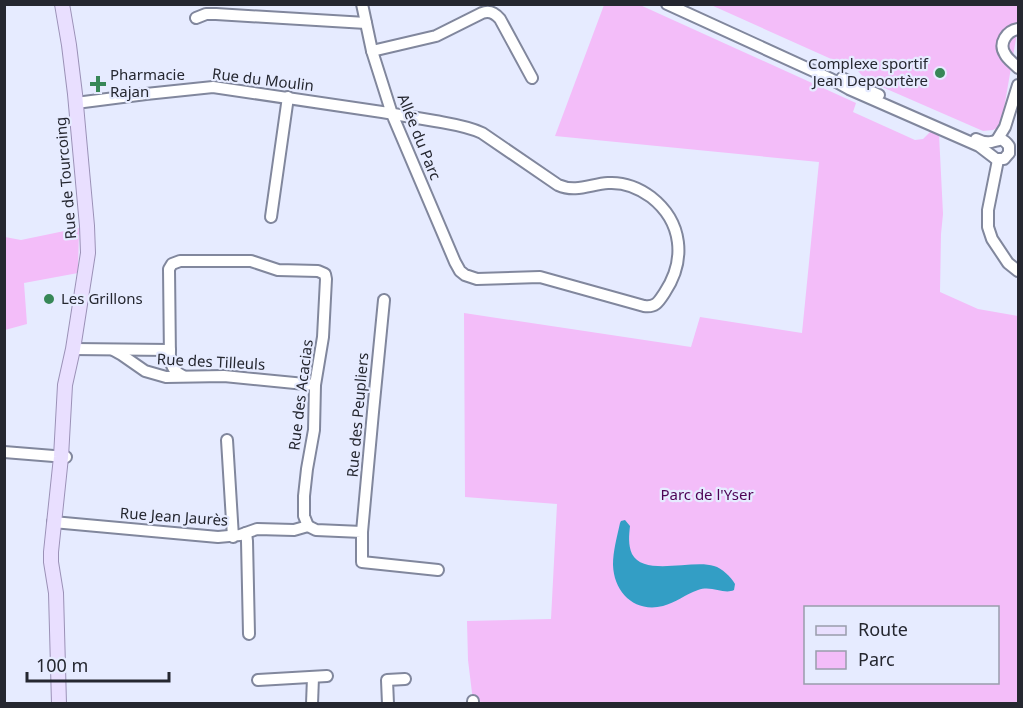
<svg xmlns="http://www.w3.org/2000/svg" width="1023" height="708" font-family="'Noto Sans',sans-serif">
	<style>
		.green { fill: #f3bdf9; fill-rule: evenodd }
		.water { fill: #339ec5 }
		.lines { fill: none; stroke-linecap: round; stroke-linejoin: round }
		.minor-casing { stroke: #81879d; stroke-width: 14 }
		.major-casing { stroke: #9b91b7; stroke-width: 16 }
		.minor { stroke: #fff; stroke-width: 10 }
		.major { stroke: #e9dfff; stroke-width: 14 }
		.poi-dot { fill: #378757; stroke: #e6ebff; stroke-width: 2 }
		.labels { text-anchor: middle; stroke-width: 4.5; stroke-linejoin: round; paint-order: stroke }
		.poi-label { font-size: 15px; fill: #252730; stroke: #e6ebff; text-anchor: start }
		.street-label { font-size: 15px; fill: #252730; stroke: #e6ebff }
		.park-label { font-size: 15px; fill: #4d0255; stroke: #e6ebff }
	</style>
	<rect width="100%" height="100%" fill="#e6ebff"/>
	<g class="green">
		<path d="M 604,5 L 640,5 L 856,103 L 853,112 L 915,140 L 923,139 L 930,132 L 939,134 L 943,214 L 941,234 L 940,292 L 978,309 L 1018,316 L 1018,703 L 505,704 L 473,701 L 468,660 L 467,621 L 551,619 L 557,504 L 465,497 L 464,313 L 691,347 L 700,317 L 802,333 L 819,162 L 555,136 ZM 806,608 L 998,608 L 998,682 L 806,682 Z"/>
		<path d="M 711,5 L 1018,5 L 1018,27 L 1001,126 L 993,130 L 983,131 L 866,80 L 858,71 Z"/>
		<path d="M 79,228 L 78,273 L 24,283 L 27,324 L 5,330 L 5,237 L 21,240 Z"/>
	</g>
	<path class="water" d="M 625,520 L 630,526 C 629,535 628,545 632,554 C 644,577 693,559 714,566 C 722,568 731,577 735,584 L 734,590 C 724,595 712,585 698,590 C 686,594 675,603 663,606 C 635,613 614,593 613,565 C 613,551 617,537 620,523 L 621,521 Z"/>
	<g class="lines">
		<g class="minor-casing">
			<g id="minor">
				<path d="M 667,4 L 831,79 L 849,89 L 979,146 L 996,159 L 1004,159 L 1009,153"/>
				<path d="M 196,18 L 206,14 L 216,14 L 366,23"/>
				<path d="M 1018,29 C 1007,31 998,43 1005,54 C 1008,60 1014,63 1018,68"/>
				<path d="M 372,51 L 436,36 L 482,13 C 489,10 495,13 500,19 L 532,78"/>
				<path d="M 842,78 L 879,95"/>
				<path d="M 76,103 L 146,94 L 213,87 L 382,112 C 399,115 417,118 435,121 C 451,124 467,126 482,133 L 558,185 C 576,193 591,184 608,183 C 624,182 639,188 651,197 C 683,222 686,260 665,292 C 659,301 656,308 644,306 L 540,277 L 477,279 L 465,275 L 460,271 L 455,262 L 392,114 L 372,51 L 362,4"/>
				<path d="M 976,139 C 980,141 986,143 991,142 C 1001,140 1002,137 1009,146 L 1009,153"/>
				<path d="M 997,140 L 1005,127 L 1018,85"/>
				<path d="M 998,160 L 988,210 L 988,227 L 992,239 L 1008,263 L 1018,271"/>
				<path d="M 271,217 L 288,97"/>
				<path d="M 73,349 L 170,350"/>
				<path d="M 113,350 L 122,355 L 145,371 L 166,377 L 224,376 L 315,385"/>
				<path d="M 183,376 C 175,372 172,368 170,359 L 169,269 L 172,264 L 180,261 L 251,261 L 278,270 L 318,271 L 325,274 L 326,279 L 323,337 L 315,385 L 314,430 L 307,469 L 304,496 L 304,516 L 308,526"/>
				<path d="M 227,440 L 233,537"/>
				<path d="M 4,452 L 66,457"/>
				<path d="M 53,522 L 218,537 L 240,535 L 257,529 L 294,530 L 308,526"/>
				<path d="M 308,526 L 316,530 L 362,532 L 362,562 L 438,570"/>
				<path d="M 362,532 L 373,412 L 384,300"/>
				<path d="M 246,533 L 247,541 L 249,634"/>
				<path d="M 258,680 L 327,676"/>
				<path d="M 312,704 L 313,677"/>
				<path d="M 388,704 L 387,680 L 405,679"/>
				<path d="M 473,704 L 473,701"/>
			</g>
		</g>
		<g class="major-casing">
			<path id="major" d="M 59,704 L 56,593 L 51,562 L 51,552 L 61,457 L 65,385 L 73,349 L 88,253 L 87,226 L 75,94 L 69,45 L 62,4"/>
		</g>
		<use href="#minor" class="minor"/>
		<use href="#major" class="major"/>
	</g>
	<g class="poi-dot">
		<circle cx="940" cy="73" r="6"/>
		<path d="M95 75h6v6h6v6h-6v6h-6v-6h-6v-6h6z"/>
		<circle cx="49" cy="299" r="6"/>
	</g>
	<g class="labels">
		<g class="poi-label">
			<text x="928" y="69" text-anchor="end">Complexe sportif<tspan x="928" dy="17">Jean Depoortère</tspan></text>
			<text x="110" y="80">Pharmacie<tspan x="110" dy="17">Rajan</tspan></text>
			<text x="61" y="304">Les Grillons</text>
		</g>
		<g class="street-label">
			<text transform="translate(263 80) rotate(7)" y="5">Rue du Moulin</text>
			<text transform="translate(419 137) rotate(68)" y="5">Allée du Parc</text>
			<text transform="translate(66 178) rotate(-95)" y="5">Rue de Tourcoing</text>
			<text transform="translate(211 362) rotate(3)" y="5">Rue des Tilleuls</text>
			<text transform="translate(301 395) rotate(-83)" y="5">Rue des Acacias</text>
			<text transform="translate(358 415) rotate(-85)" y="5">Rue des Peupliers</text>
			<text transform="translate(174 517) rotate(4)" y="5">Rue Jean Jaurès</text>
		</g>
		<g class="park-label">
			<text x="707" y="500">Parc de l'Yser</text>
		</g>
	</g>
	<rect width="1023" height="708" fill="none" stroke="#252730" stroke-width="12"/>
	<rect x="804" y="606" width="195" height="78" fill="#e6ebff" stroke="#999dac" stroke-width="1.5"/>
	<rect x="816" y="626" width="30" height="9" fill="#e9dfff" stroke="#999dac" stroke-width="1.5"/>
	<text x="858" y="636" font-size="18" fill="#252730">Route</text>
	<rect x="816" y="651" width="30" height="18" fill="#f3bdf9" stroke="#999dac" stroke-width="1.5"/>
	<text x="858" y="666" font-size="18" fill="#252730">Parc</text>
	<path d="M27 672v9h142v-9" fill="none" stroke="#252730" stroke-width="3"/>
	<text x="36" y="672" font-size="18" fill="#252730" stroke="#e6ebff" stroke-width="4.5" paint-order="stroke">100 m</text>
</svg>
